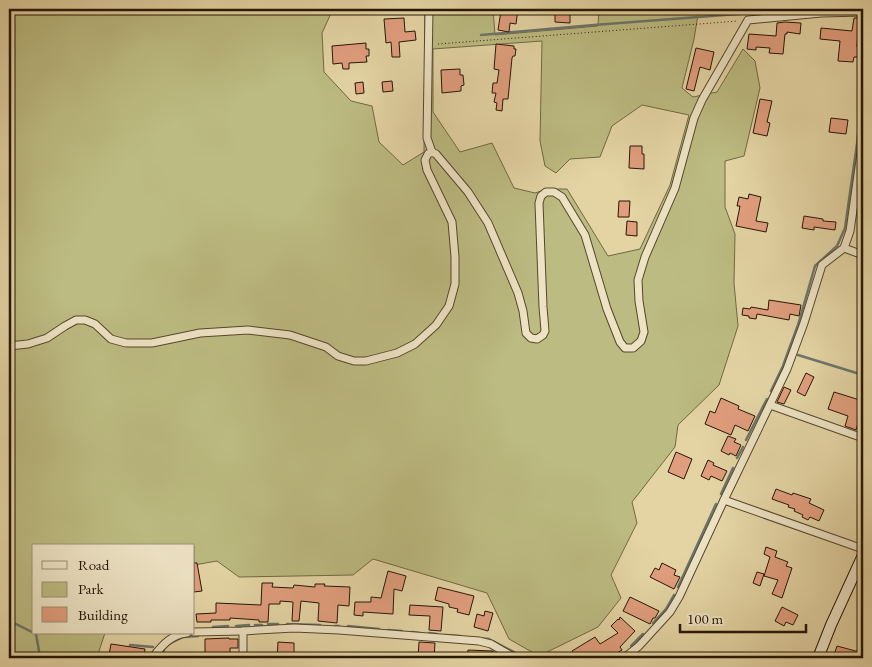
<svg xmlns="http://www.w3.org/2000/svg" width="872" height="667" font-family="'EB Garamond',serif">
	<style>
		.green { fill: #bcbb81; stroke: #716842; fill-rule: evenodd }
		.lines { fill: none; stroke-linecap: round; stroke-linejoin: round }
		.stream { stroke: #6c756c; stroke-width: 2.5 }
		.building { fill: #e19e7e; stroke: #261604 }
		.minor-casing { stroke: #56462c; stroke-width: 9 }
		.secondary-casing { stroke: #261604; stroke-width: 12 }
		.path { stroke: #261604; stroke-width: 1; stroke-dasharray: 1 2.5; stroke-linecap: butt }
		.minor { stroke: #ede3c4; stroke-width: 7 }
		.secondary { stroke: #ede3c4; stroke-width: 10 }
	</style>
	<rect width="100%" height="100%" fill="#e4d4a4"/>
	<filter id="stains"><feTurbulence type="fractalNoise" baseFrequency=".004" numOctaves="4"/><feColorMatrix values="0 0 0 0 .2 0 0 0 0 .09 0 0 0 0 .02 0 0 0 .5 -.17"/></filter>
	<radialGradient id="worn" r=".72"><stop offset=".6" stop-color="#630" stop-opacity="0"/><stop offset="1" stop-color="#630" stop-opacity=".3"/></radialGradient>
	<path class="green" d="M 9,9 L 333,9 L 322,33 L 324,72 L 351,101 L 372,106 L 379,142 L 403,165 L 424,152 L 425,9 L 493,9 L 495,35 L 598,26 L 599,9 L 699,9 L 694,39 L 682,88 L 693,97 L 717,92 L 743,49 L 755,61 L 760,88 L 744,156 L 725,161 L 725,207 L 735,234 L 734,283 L 738,326 L 719,385 L 678,425 L 675,447 L 632,502 L 637,523 L 611,575 L 621,598 L 598,627 L 539,656 L 509,639 L 487,593 L 373,559 L 353,575 L 239,577 L 217,561 L 194,565 L 194,546 L 34,546 L 34,633 L 105,633 L 98,654 L 90,658 L 9,658 ZM 542,41 L 540,141 L 545,166 L 556,173 L 570,159 L 600,157 L 612,126 L 642,105 L 689,115 L 670,185 L 640,249 L 608,256 L 567,189 L 547,189 L 535,193 L 514,188 L 492,143 L 460,152 L 433,112 L 433,49 Z"/>
	<g class="lines">
		<g class="stream">
			<path d="M 481,35 L 594,25 L 802,9"/>
			<path d="M 798,355 L 863,375"/>
			<path d="M 771,391 L 783,366 L 788,352 L 798,325 L 815,266 L 837,246 L 845,228 L 857,144 L 863,85"/>
			<path d="M 746,440 L 767,399"/>
			<path d="M 737,458 L 743,447"/>
			<path d="M 721,494 L 733,468"/>
			<path d="M 678,587 L 716,504"/>
			<path d="M 9,623 L 16,624 L 34,633"/>
			<path d="M 653,623 L 666,609 L 674,595"/>
			<path d="M 268,624 L 278,624"/>
			<path d="M 287,624 L 320,625"/>
			<path d="M 255,625 L 262,625"/>
			<path d="M 236,626 L 249,625"/>
			<path d="M 335,626 L 339,626"/>
			<path d="M 348,626 L 379,629"/>
			<path d="M 213,627 L 228,626"/>
			<path d="M 388,630 L 402,631"/>
			<path d="M 412,632 L 420,633"/>
			<path d="M 35,633 L 36,634 L 40,657 L 42,658"/>
			<path d="M 429,633 L 437,634"/>
			<path d="M 445,635 L 460,636"/>
			<path d="M 479,638 L 489,639 L 525,658"/>
			<path d="M 171,643 L 183,637 L 198,636"/>
			<path d="M 130,645 L 153,647"/>
			<path d="M 631,646 L 643,634"/>
			<path d="M 156,658 L 164,650"/>
			<path d="M 618,658 L 624,653"/>
		</g>
	</g>
	<g class="building">
		<path d="M 508,9 L 518,9 L 516,24 L 510,23 L 509,32 L 498,30 L 501,11 L 507,12 Z"/>
		<path d="M 555,9 L 570,9 L 570,23 L 555,22 Z"/>
		<path d="M 404,18 L 405,32 L 415,31 L 416,40 L 399,42 L 400,57 L 392,57 L 391,42 L 386,43 L 384,19 Z"/>
		<path d="M 854,18 L 863,18 L 863,33 L 858,32 L 857,47 L 862,48 L 861,57 L 854,57 L 853,62 L 838,61 L 840,41 L 820,39 L 821,28 L 852,31 Z"/>
		<path d="M 785,22 L 801,23 L 800,34 L 787,32 L 787,34 L 785,34 L 783,54 L 769,53 L 770,48 L 756,47 L 756,50 L 747,49 L 749,34 L 776,36 L 777,23 Z"/>
		<path d="M 366,43 L 366,49 L 369,49 L 369,56 L 366,56 L 367,62 L 349,63 L 349,69 L 343,69 L 342,63 L 333,64 L 332,46 Z"/>
		<path d="M 496,44 L 514,46 L 514,49 L 516,49 L 515,56 L 513,56 L 512,58 L 508,99 L 503,99 L 502,111 L 496,110 L 497,103 L 494,102 L 496,93 L 492,93 L 493,83 L 497,83 L 499,70 L 494,69 Z"/>
		<path d="M 696,48 L 714,52 L 710,70 L 700,67 L 694,91 L 686,89 Z"/>
		<path d="M 460,69 L 460,75 L 463,75 L 464,85 L 461,86 L 461,91 L 442,93 L 441,70 Z"/>
		<path d="M 392,81 L 393,91 L 383,92 L 382,82 Z"/>
		<path d="M 363,82 L 364,93 L 356,94 L 355,83 Z"/>
		<path d="M 760,99 L 772,101 L 767,122 L 770,123 L 767,136 L 753,133 Z"/>
		<path d="M 831,118 L 848,120 L 846,134 L 829,132 Z"/>
		<path d="M 630,146 L 642,146 L 642,154 L 644,154 L 644,169 L 629,168 Z"/>
		<path d="M 749,194 L 761,197 L 756,221 L 768,223 L 766,232 L 736,226 L 740,206 L 737,206 L 739,197 L 748,199 Z"/>
		<path d="M 619,201 L 630,201 L 629,217 L 618,217 Z"/>
		<path d="M 804,216 L 823,219 L 823,221 L 836,222 L 835,230 L 814,227 L 814,230 L 802,228 Z"/>
		<path d="M 627,221 L 637,222 L 637,236 L 626,235 Z"/>
		<path d="M 769,300 L 801,305 L 799,316 L 790,314 L 789,320 L 757,314 L 756,319 L 749,318 L 749,316 L 742,315 L 743,308 L 750,309 L 751,307 L 768,310 Z"/>
		<path d="M 806,373 L 814,377 L 805,396 L 797,392 Z"/>
		<path d="M 784,387 L 791,390 L 784,404 L 777,402 Z"/>
		<path d="M 834,392 L 863,401 L 863,406 L 856,430 L 845,426 L 848,416 L 828,409 Z"/>
		<path d="M 721,398 L 739,406 L 738,409 L 755,416 L 748,431 L 735,425 L 731,435 L 705,424 L 710,411 L 715,413 Z"/>
		<path d="M 728,436 L 736,439 L 734,442 L 741,445 L 736,456 L 730,453 L 729,455 L 721,451 Z"/>
		<path d="M 676,452 L 692,459 L 684,479 L 668,472 Z"/>
		<path d="M 708,460 L 714,463 L 713,465 L 727,471 L 722,481 L 711,476 L 709,480 L 701,476 Z"/>
		<path d="M 776,489 L 792,495 L 793,493 L 811,499 L 809,503 L 824,510 L 819,521 L 810,517 L 808,520 L 802,517 L 803,515 L 794,511 L 795,509 L 788,507 L 789,505 L 772,499 Z"/>
		<path d="M 766,547 L 777,551 L 775,557 L 788,562 L 786,566 L 792,568 L 782,598 L 772,594 L 778,580 L 764,576 L 770,557 L 764,554 Z"/>
		<path d="M 194,563 L 197,563 L 202,591 L 194,592 Z"/>
		<path d="M 662,563 L 676,570 L 674,575 L 680,577 L 674,589 L 650,577 L 655,568 L 659,570 Z"/>
		<path d="M 388,571 L 406,576 L 402,591 L 394,589 L 393,614 L 363,612 L 363,616 L 354,615 L 355,602 L 371,602 L 371,597 L 381,598 Z"/>
		<path d="M 757,572 L 764,574 L 760,586 L 753,583 Z"/>
		<path d="M 262,583 L 273,583 L 272,587 L 293,588 L 294,585 L 315,587 L 315,584 L 325,584 L 324,586 L 350,587 L 349,606 L 338,605 L 337,623 L 318,621 L 319,603 L 301,601 L 299,621 L 292,621 L 293,602 L 280,601 L 280,604 L 269,604 L 268,622 L 259,622 L 259,620 L 230,618 L 230,620 L 211,620 L 211,622 L 197,622 L 196,614 L 216,613 L 216,603 L 261,605 Z"/>
		<path d="M 438,587 L 474,596 L 469,615 L 457,612 L 458,609 L 449,607 L 449,604 L 435,600 Z"/>
		<path d="M 630,597 L 659,611 L 655,618 L 653,618 L 650,624 L 623,611 Z"/>
		<path d="M 410,605 L 443,607 L 441,631 L 429,630 L 430,616 L 409,615 Z"/>
		<path d="M 782,607 L 798,615 L 793,625 L 786,622 L 784,626 L 775,621 Z"/>
		<path d="M 485,611 L 493,613 L 488,631 L 474,627 L 477,614 L 484,616 Z"/>
		<path d="M 620,617 L 635,631 L 620,647 L 622,650 L 612,656 L 610,652 L 600,658 L 576,658 L 572,651 L 595,637 L 600,644 L 618,633 L 611,626 L 618,619 L 619,620 Z"/>
		<path d="M 229,638 L 229,639 L 238,639 L 238,648 L 230,648 L 230,653 L 205,653 L 205,639 Z"/>
		<path d="M 278,642 L 294,643 L 294,658 L 277,658 Z"/>
		<path d="M 419,642 L 435,643 L 434,658 L 418,658 Z"/>
		<path d="M 111,644 L 145,649 L 144,658 L 129,658 L 109,655 Z"/>
		<path d="M 837,646 L 863,653 L 863,658 L 833,658 Z"/>
		<path d="M 468,650 L 493,651 L 493,658 L 467,658 Z"/>
	</g>
	<g class="lines">
		<g class="minor-casing">
			<g id="minor">
				<path d="M 429,9 L 427,138 L 432,152 L 436,154 L 468,192 L 488,223 L 518,293 L 523,311 L 526,333 L 531,338 L 537,339 L 543,335 L 545,331 L 543,307 L 539,203 L 541,196 L 546,192 L 554,192 L 562,197 L 585,235 L 607,309 L 620,342 L 625,348 L 633,348 L 641,341 L 644,332 L 639,301 L 638,280 L 645,257 L 675,188 L 694,118 L 702,100 L 748,20 L 821,13 L 863,12"/>
				<path d="M 844,248 L 863,255"/>
				<path d="M 9,346 L 28,344 L 47,338 L 65,326 L 76,320 L 85,320 L 95,324 L 111,339 L 126,343 L 152,343 L 200,333 L 248,330 L 290,335 L 326,347 L 338,356 L 354,361 L 366,361 L 397,353 L 415,344 L 436,325 L 449,306 L 455,284 L 455,257 L 452,222 L 427,170 L 425,160 L 428,154 L 432,152"/>
				<path d="M 770,405 L 863,438"/>
				<path d="M 724,500 L 863,549"/>
				<path d="M 243,631 L 243,658"/>
				<path d="M 194,632 L 243,631 L 294,628 L 339,630 L 479,641 L 491,644 L 515,658"/>
				<path d="M 152,658 C 162,646 170,635 187,633"/>
				<path d="M 624,658 L 639,646 L 670,612 L 679,597 L 724,500 L 787,369 L 804,323 L 822,265 L 844,248 L 850,231 L 863,139"/>
			</g>
		</g>
		<g class="secondary-casing">
			<path id="secondary" d="M 818,658 L 831,625 L 863,555"/>
		</g>
		<path class="path" d="M 438,44 L 738,21"/>
		<use href="#minor" class="minor"/>
		<use href="#secondary" class="secondary"/>
	</g>
	<rect width="872" height="667" fill="none" stroke="#e4d4a4" stroke-width="30"/>
	<rect x="10" y="10" width="852" height="647" fill="none" stroke="#261604" stroke-width="2.5"/>
	<rect x="15" y="15" width="842" height="637" fill="none" stroke="#261604"/>
	<rect x="32" y="544" width="162" height="90" fill="#ede3c4" stroke="#9d9177"/>
	<rect x="42" y="561" width="25" height="8" fill="#ede3c4" stroke="#9d9177"/>
	<text x="78" y="570" font-size="15" fill="#261604">Road</text>
	<rect x="42" y="582" width="25" height="15" fill="#bcbb81" stroke="#9d9177"/>
	<text x="78" y="594" font-size="15" fill="#261604">Park</text>
	<rect x="42" y="607" width="25" height="15" fill="#e19e7e" stroke="#9d9177"/>
	<text x="78" y="620" font-size="15" fill="#261604">Building</text>
	<path d="M680 624v8h126v-8" fill="none" stroke="#261604" stroke-width="2.5"/>
	<text x="687" y="624" font-size="15" fill="#261604" stroke="#ede3c4" stroke-width="4" paint-order="stroke">100 m</text>
	<rect width="100%" height="100%" filter="url(#stains)"/>
	<rect width="100%" height="100%" fill="url(#worn)"/>
</svg>
